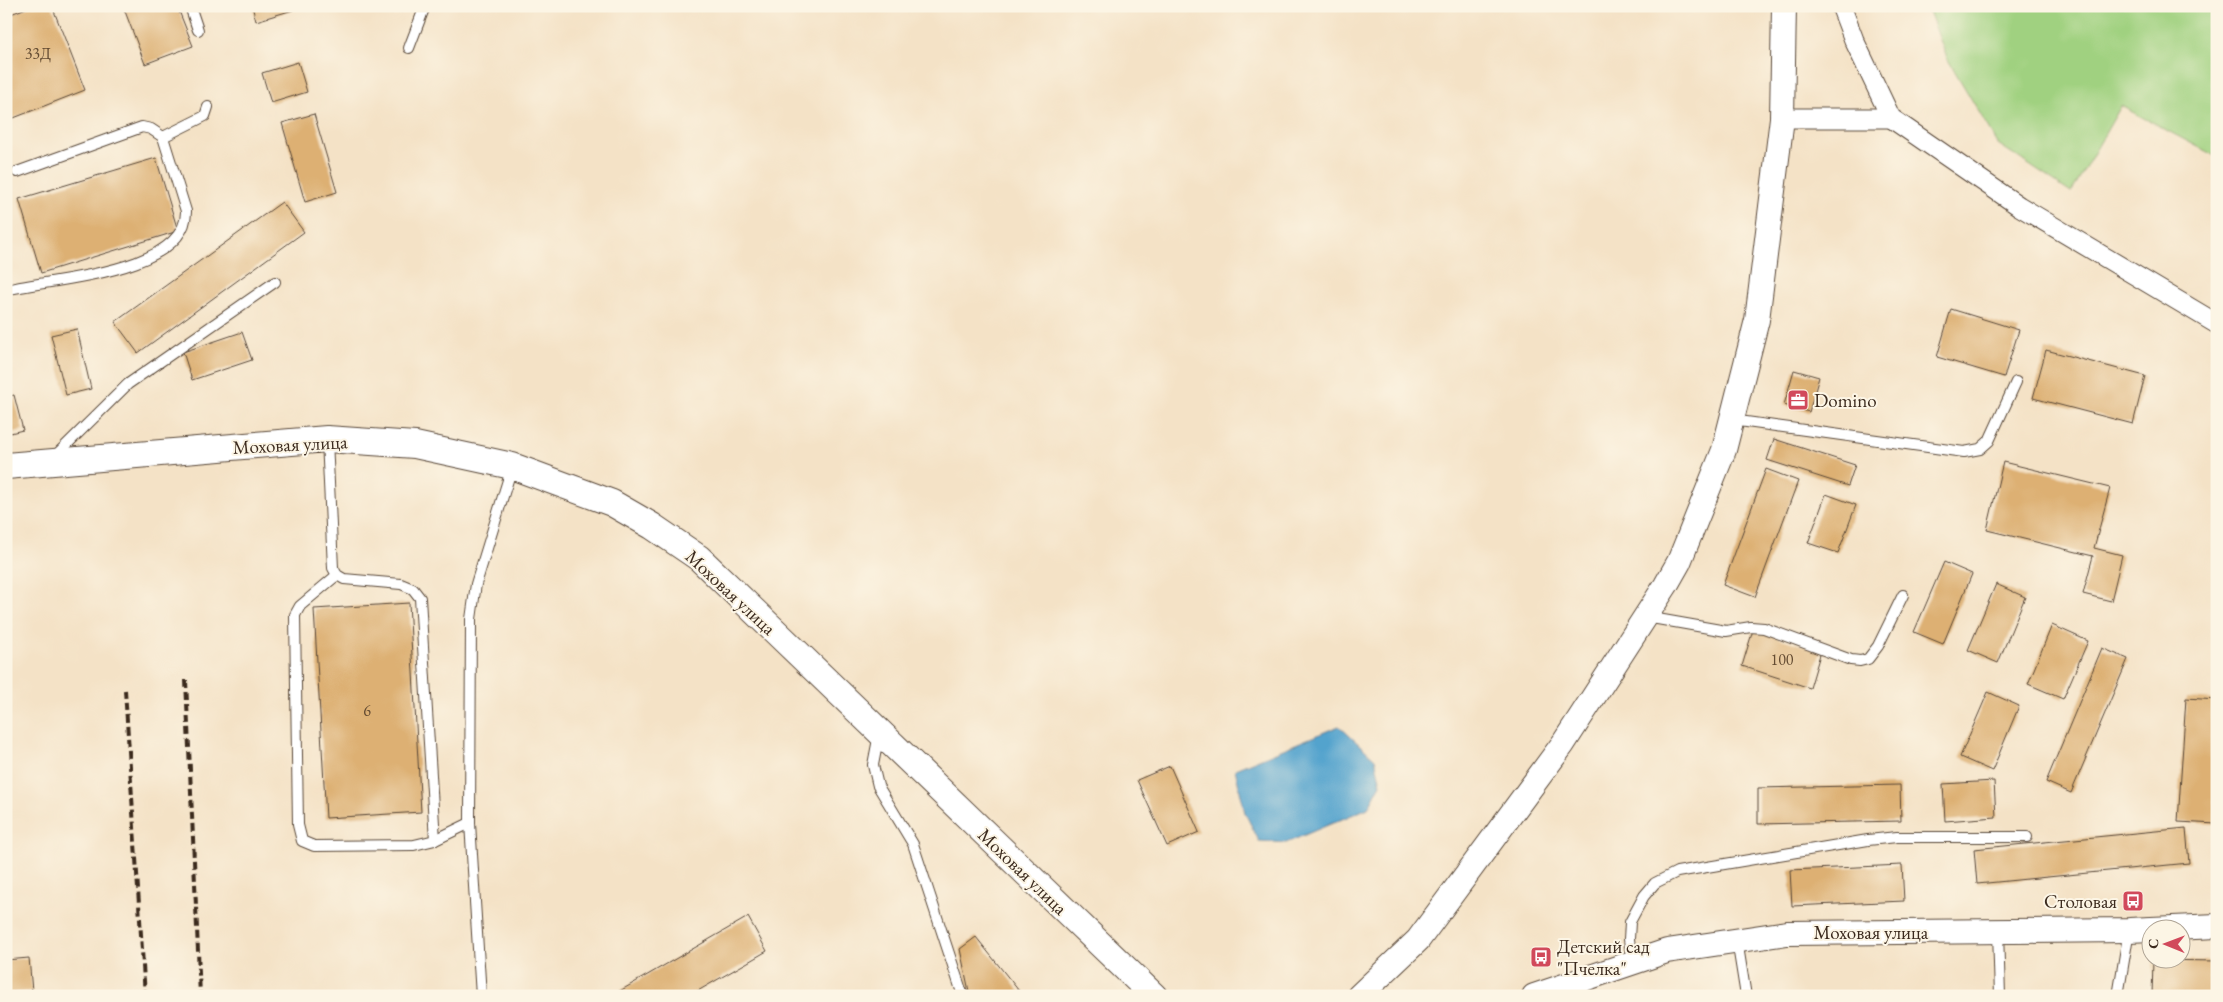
<svg xmlns="http://www.w3.org/2000/svg" width="2223" height="1002" font-family="'EB Garamond',serif">
	<style>
		.green { fill: #a0d180; stroke: #6e7e4f }
		.water { fill: #53a3cd; stroke: #476676 }
		.building { fill: #ddb073 }
		.lines { fill: none; stroke-linecap: round; stroke-linejoin: round }
		.service-casing { stroke: #574637; stroke-width: 12 }
		.minor-casing { stroke: #574637; stroke-width: 21 }
		.tertiary-casing { stroke: #574637; stroke-width: 26 }
		.secondary-casing { stroke: #574637; stroke-width: 28 }
		.service { stroke: #fff; stroke-width: 10 }
		.minor { stroke: #fff; stroke-width: 19 }
		.tertiary { stroke: #fff; stroke-width: 24 }
		.secondary { stroke: #fff; stroke-width: 26 }
		.rail { stroke: #3b2a1e; stroke-width: 4; stroke-dasharray: 8 4; stroke-linecap: butt }
		.labels { text-anchor: middle; stroke-width: 4; stroke-linejoin: round; paint-order: stroke }
		.number-label { font-size: 16px; fill: #644c33 }
		.poi-label { font-size: 19px; fill: #3b2a1e; stroke: #fcf5e5; text-anchor: start }
		.street-label { font-size: 19px; fill: #3b2a1e; stroke: #fcf5e5 }
	</style>
	<rect width="100%" height="100%" fill="#fcf5e5"/>
	<filter id="ink" filterUnits="userSpaceOnUse"><feTurbulence type="fractalNoise" baseFrequency=".02" numOctaves="2"/><feDisplacementMap in="SourceGraphic" scale="10" xChannelSelector="R" yChannelSelector="G"/><feConvolveMatrix kernelMatrix="1 2 1 2 8 2 1 2 1" color-interpolation-filters="sRGB"/></filter>
	<filter id="wash" filterUnits="userSpaceOnUse"><feTurbulence type="fractalNoise" baseFrequency=".0096" numOctaves="4" result="noise"/><feDisplacementMap in="SourceGraphic" scale="20" xChannelSelector="R" yChannelSelector="G"/><feGaussianBlur stdDeviation="1.12" result="paint"/><feColorMatrix in="noise" values="0 0 0 0 0 0 0 0 0 0 0 0 0 0 0 0 0 1.4 0 .05"/><feComposite in="paint" operator="in"/></filter>
	<g filter="url(#wash)">
		<rect width="100%" height="100%" fill="#f4e2c6"/>
		<path class="green" d="M 1927,6 L 2217,6 L 2217,157 L 2121,106 L 2071,193 L 1998,144 L 1947,58 Z"/>
		<path class="water" d="M 1339,726 L 1375,759 L 1381,784 L 1368,808 L 1286,843 L 1259,841 L 1245,813 L 1235,769 Z"/>
		<g id="blocks">
			<g class="building">
				<path d="M 31,6 L 52,6 L 85,90 L 6,121 L 6,16 Z"/>
				<path d="M 123,6 L 177,6 L 193,46 L 145,64 Z"/>
				<path d="M 252,6 L 292,6 L 293,10 L 256,21 Z"/>
				<path d="M 298,62 L 307,92 L 271,103 L 262,73 Z"/>
				<path d="M 314,114 L 337,192 L 305,202 L 282,123 Z"/>
				<path d="M 156,158 L 178,231 L 41,273 L 19,199 Z"/>
				<path d="M 282,202 L 304,232 L 138,353 L 115,322 Z"/>
				<path d="M 1951,309 L 2019,330 L 2004,377 L 1937,357 Z"/>
				<path d="M 77,329 L 91,389 L 66,395 L 51,335 Z"/>
				<path d="M 242,332 L 252,360 L 192,380 L 183,352 Z"/>
				<path d="M 2046,350 L 2145,376 L 2133,424 L 2033,398 Z"/>
				<path d="M 1794,370 L 1819,377 L 1809,412 L 1784,405 Z"/>
				<path d="M 14,395 L 23,430 L 6,434 L 6,397 Z"/>
				<path d="M 1774,439 L 1855,465 L 1848,486 L 1767,460 Z"/>
				<path d="M 2003,462 L 2110,488 L 2094,548 L 2122,555 L 2111,601 L 2083,594 L 2093,556 L 1987,530 Z"/>
				<path d="M 1766,469 L 1798,481 L 1755,597 L 1723,585 Z"/>
				<path d="M 1826,494 L 1856,505 L 1838,553 L 1808,543 Z"/>
				<path d="M 1944,562 L 1972,574 L 1943,644 L 1914,632 Z"/>
				<path d="M 1996,584 L 2025,597 L 1998,663 L 1968,650 Z"/>
				<path d="M 409,603 L 421,812 L 326,818 L 314,609 Z"/>
				<path d="M 2052,625 L 2088,641 L 2063,699 L 2028,684 Z"/>
				<path d="M 1753,630 L 1821,651 L 1810,688 L 1742,666 Z"/>
				<path d="M 2102,648 L 2128,659 L 2071,793 L 2046,782 Z"/>
				<path d="M 1988,692 L 2019,706 L 1992,771 L 1960,757 Z"/>
				<path d="M 2186,698 L 2217,700 L 2217,751 L 2214,804 L 2217,805 L 2217,824 L 2178,822 Z"/>
				<path d="M 1170,766 L 1199,832 L 1167,846 L 1137,780 Z"/>
				<path d="M 1994,781 L 1996,817 L 1945,821 L 1943,784 Z"/>
				<path d="M 1900,785 L 1901,821 L 1758,824 L 1758,788 Z"/>
				<path d="M 2186,828 L 2189,863 L 1977,884 L 1974,849 Z"/>
				<path d="M 1902,865 L 1904,901 L 1792,906 L 1790,870 Z"/>
				<path d="M 748,917 L 767,951 L 689,996 L 620,996 L 618,992 Z"/>
				<path d="M 976,937 L 1023,996 L 970,996 L 960,949 Z"/>
				<path d="M 29,958 L 32,991 L 6,993 L 6,960 Z"/>
				<path d="M 2153,960 L 2217,961 L 2216,996 L 2152,996 Z"/>
			</g>
		</g>
	</g>
	<g filter="url(#ink)">
		<use href="#blocks" fill-opacity="0" stroke="#574637" stroke-width="1"/>
		<g class="lines">
			<g class="service-casing">
				<g id="service">
					<path d="M 190,6 L 198,30"/>
					<path d="M 409,48 L 425,6"/>
					<path d="M 17,172 L 142,127 L 151,129 L 163,137"/>
					<path d="M 6,290 C 50,279 187,273 186,211 L 163,137 L 205,116 L 208,107"/>
					<path d="M 1732,420 L 1964,452 L 1980,449 L 1989,441 L 2016,382"/>
					<path d="M 327,440 L 333,568 L 337,575 L 344,579 L 401,584 L 413,589 L 420,598 L 435,840"/>
					<path d="M 53,458 L 128,384 L 275,282"/>
					<path d="M 337,575 L 300,606 L 295,615 L 298,825 L 302,841 L 314,846 L 414,845 L 435,840 L 470,823"/>
					<path d="M 1646,617 L 1726,631 L 1751,627 L 1764,628 L 1851,660 L 1860,661 L 1868,659 L 1878,646 L 1903,595"/>
					<path d="M 879,734 L 873,765 L 878,786 L 913,844 L 963,996"/>
					<path d="M 1998,931 L 2000,996"/>
					<path d="M 1737,940 L 1746,996"/>
					<path d="M 1632,962 L 1629,939 L 1630,922 L 1644,896 L 1655,883 L 1677,872 L 1868,840 L 1897,837 L 2027,837"/>
					<path d="M 481,996 L 470,823 L 471,619 L 476,584 L 512,467"/>
					<path d="M 2118,996 L 2129,930"/>
				</g>
			</g>
			<g class="minor-casing">
				<g id="minor">
					<path d="M 1841,6 L 1854,40 L 1891,118 L 2019,206 L 2217,324"/>
					<path d="M 1782,118 L 1891,118"/>
				</g>
			</g>
			<g class="tertiary-casing">
				<g id="tertiary">
					<path d="M 1359,996 L 1418,940 L 1563,744 L 1666,585 L 1679,562 L 1724,450 L 1757,320 L 1782,118 L 1784,6"/>
					<path d="M 1534,996 L 1667,951 L 1787,933 L 2129,930 L 2217,926"/>
				</g>
			</g>
			<g class="secondary-casing">
				<path id="secondary" d="M 6,466 L 327,439 L 415,445 L 512,466 L 612,503 L 652,526 L 699,558 L 1154,996"/>
			</g>
			<use href="#service" class="service"/>
			<use href="#minor" class="minor"/>
			<use href="#tertiary" class="tertiary"/>
			<use href="#secondary" class="secondary"/>
			<g class="rail">
				<path d="M 186,680 L 200,996"/>
				<path d="M 125,690 L 145,996"/>
			</g>
		</g>
	</g>
	<defs>
		<g id="office-square" transform="scale(1.125)"><rect x="-9" y="-9" width="18" height="18" rx="4" fill="#d1495b" stroke="#fcf5e5"/><path d="M-6-3h4V-5.5h4V-3h4V5H-6ZM-1-4.5V-3h2v-1.5ZM-6 0V1H6V0Z" fill="#fff"/></g>
		<g id="bus-square" transform="scale(1.125)"><rect x="-9" y="-9" width="18" height="18" rx="4" fill="#d1495b" stroke="#fcf5e5"/><path d="M-5-6H5V4H4V6H2V4H-2V6H-4V4H-5ZM-3.5-4V0h7V-4ZM-3.5 1.2v1.5H-2V1.2ZM2 1.2v1.5H3.5V1.2Z" fill="#fff"/></g>
	</defs>
	<g fill-rule="evenodd">
		<use href="#office-square" x="1798" y="400"/>
		<use href="#bus-square" x="2133" y="901"/>
		<use href="#bus-square" x="1541" y="957"/>
	</g>
	<g class="labels">
		<g class="number-label">
			<text x="38" y="59">33Д</text>
			<text x="1782" y="665">100</text>
			<text x="367" y="716">6</text>
		</g>
		<g class="poi-label">
			<text x="1814" y="407">Domino</text>
			<text x="2117" y="908" text-anchor="end">Столовая</text>
			<text x="1557" y="953">Детский сад<tspan x="1557" dy="22">"Пчелка"</tspan></text>
		</g>
		<g class="street-label">
			<text transform="translate(290 444) rotate(-3)" y="7">Моховая улица</text>
			<text transform="translate(731 592) rotate(43)" y="7">Моховая улица</text>
			<text transform="translate(1023 871) rotate(44)" y="7">Моховая улица</text>
			<text x="1871" y="939">Моховая улица</text>
		</g>
	</g>
	<rect width="2223" height="1002" fill="none" stroke="#fcf5e5" stroke-width="25"/>
	<g transform="translate(2166 944) rotate(271)"><circle r="24" fill="#fcf5e5" stroke="#afa495"/>
	<path d="M0-4L9 19L0 12L-9 19Z" fill="#d1495b"/>
	<text y="-8" font-size="14" font-weight="bold" text-anchor="middle" fill="#3b2a1e">С</text>
	</g>
</svg>
